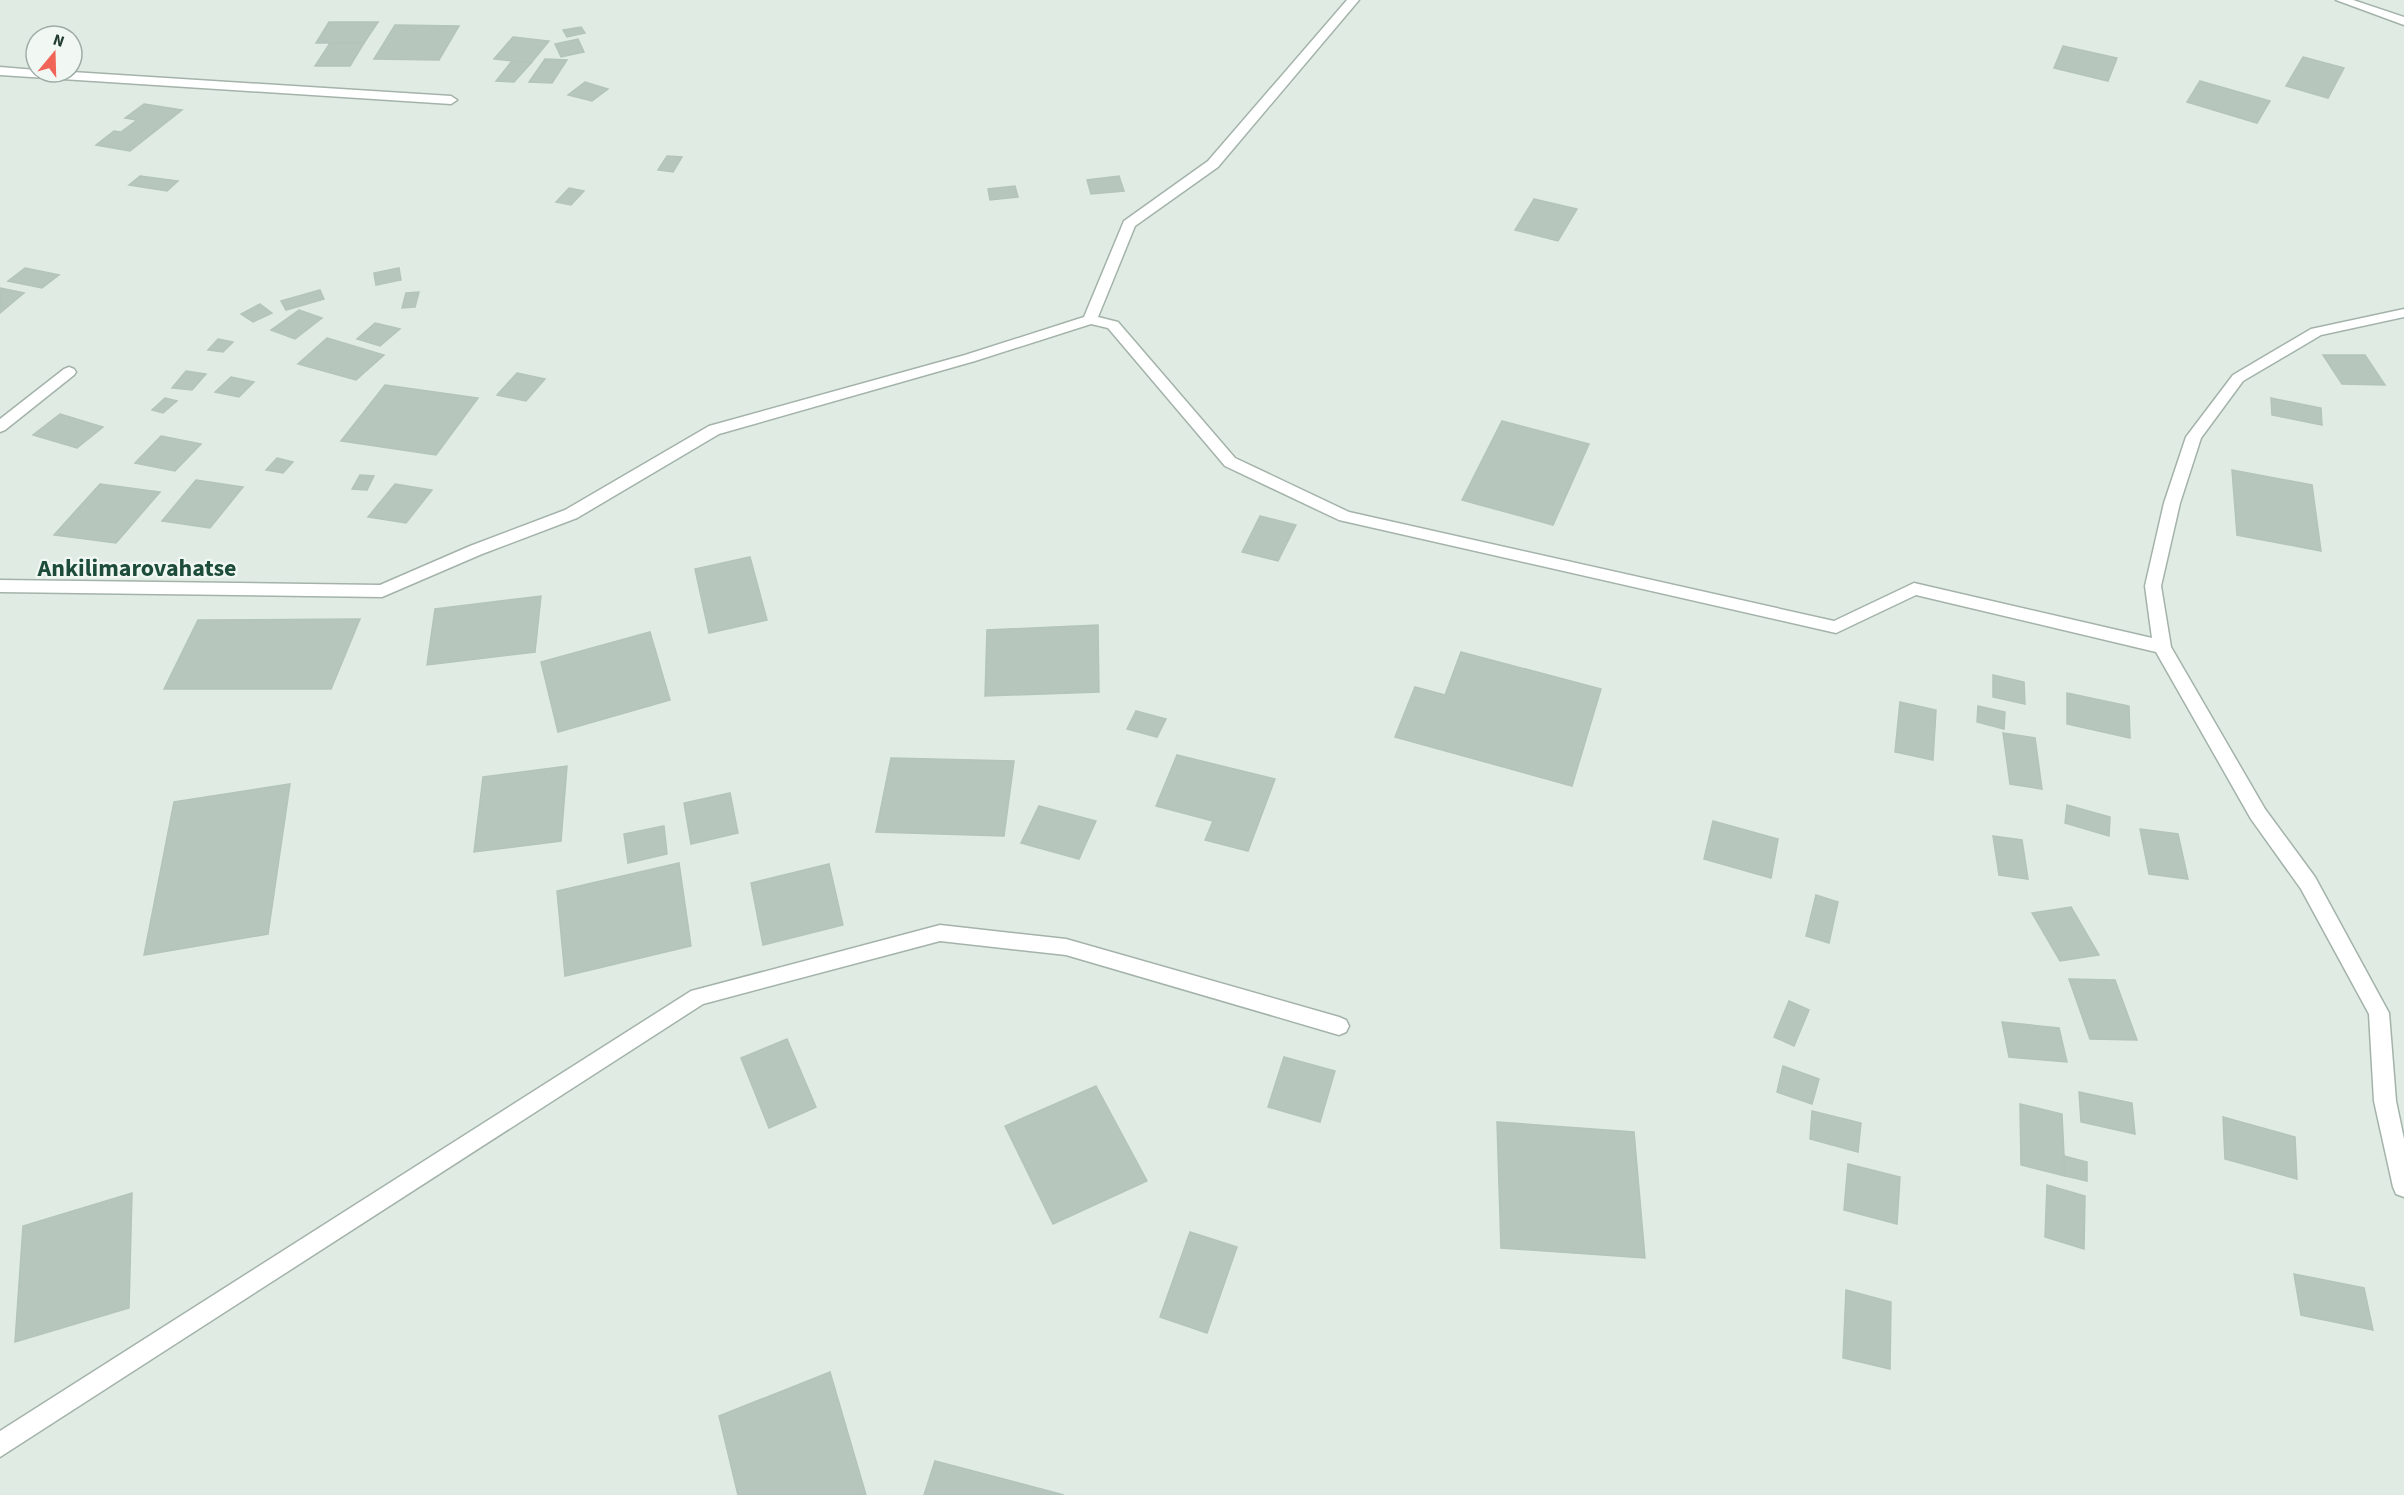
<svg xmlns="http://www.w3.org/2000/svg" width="2404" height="1495" font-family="'Source Sans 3',sans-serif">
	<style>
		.building { fill: #b6c6bd; stroke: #b3c4ba; stroke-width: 1.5 }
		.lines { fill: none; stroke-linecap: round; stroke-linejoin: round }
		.service-casing { stroke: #a3b3aa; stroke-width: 3 }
		.minor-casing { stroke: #a3b3aa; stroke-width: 3 }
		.service { fill: #fff; fill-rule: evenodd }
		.minor { fill: #fff; fill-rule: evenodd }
		.labels { text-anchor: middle; stroke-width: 4.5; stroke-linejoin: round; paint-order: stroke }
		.quarter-label { font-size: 24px; font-weight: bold; fill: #1d4d3a; stroke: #f1f8f3 }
	</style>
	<rect width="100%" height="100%" fill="#e0ebe4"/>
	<g class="building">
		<path d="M 329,22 L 378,22 L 364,43 L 316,43 Z"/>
		<path d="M 395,25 L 459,26 L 439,60 L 374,59 Z"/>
		<path d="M 581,27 L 585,33 L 567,37 L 563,30 Z"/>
		<path d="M 513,37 L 549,41 L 531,63 L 494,59 Z"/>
		<path d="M 578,39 L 584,52 L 561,57 L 555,44 Z"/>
		<path d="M 330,43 L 364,43 L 350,66 L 315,66 Z"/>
		<path d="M 2063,46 L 2117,58 L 2108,81 L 2054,68 Z"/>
		<path d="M 2303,57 L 2344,68 L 2328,98 L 2286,86 Z"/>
		<path d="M 545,59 L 567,60 L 552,83 L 529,82 Z"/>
		<path d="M 512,61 L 531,63 L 514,82 L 496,81 Z"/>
		<path d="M 2200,81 L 2270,101 L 2257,123 L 2187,102 Z"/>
		<path d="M 585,82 L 608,89 L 592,101 L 568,95 Z"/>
		<path d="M 144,104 L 182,110 L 130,151 L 96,145 L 114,131 L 121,132 L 137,120 L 125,118 Z"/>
		<path d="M 667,156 L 682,157 L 673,172 L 658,170 Z"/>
		<path d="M 140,176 L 178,181 L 167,191 L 129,185 Z"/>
		<path d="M 1119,176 L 1124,191 L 1091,194 L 1087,180 Z"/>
		<path d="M 1015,186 L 1018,197 L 990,200 L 988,189 Z"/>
		<path d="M 569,188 L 584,191 L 571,205 L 556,202 Z"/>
		<path d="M 1534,199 L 1577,209 L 1558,241 L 1515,230 Z"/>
		<path d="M 25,268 L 59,275 L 42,288 L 8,281 Z"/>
		<path d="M 399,268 L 401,280 L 376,285 L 374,273 Z"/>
		<path d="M 0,288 L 24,293 L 0,313 Z"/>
		<path d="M 320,290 L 324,299 L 286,310 L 281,301 Z"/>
		<path d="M 419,292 L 415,307 L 402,308 L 406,293 Z"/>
		<path d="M 260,304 L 272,313 L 253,322 L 241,314 Z"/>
		<path d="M 299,310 L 322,318 L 295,339 L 271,330 Z"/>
		<path d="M 375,323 L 400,329 L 380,346 L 357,339 Z"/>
		<path d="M 327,338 L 384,355 L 356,380 L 298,364 Z"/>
		<path d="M 218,339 L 233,342 L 223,352 L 208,350 Z"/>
		<path d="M 2323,355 L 2365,355 L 2385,385 L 2342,384 Z"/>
		<path d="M 186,371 L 206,374 L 192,390 L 172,388 Z"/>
		<path d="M 517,373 L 545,379 L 526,401 L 497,395 Z"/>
		<path d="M 231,377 L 254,382 L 239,397 L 215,392 Z"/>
		<path d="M 385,385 L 478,398 L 436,455 L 341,441 Z"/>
		<path d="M 165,398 L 177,401 L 163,413 L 152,410 Z"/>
		<path d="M 2271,398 L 2321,408 L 2322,425 L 2272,415 Z"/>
		<path d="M 60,414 L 103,427 L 77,448 L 33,435 Z"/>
		<path d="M 1502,421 L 1589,444 L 1553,525 L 1462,500 Z"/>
		<path d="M 161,436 L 201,444 L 175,471 L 135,463 Z"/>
		<path d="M 277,458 L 293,462 L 283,473 L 266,470 Z"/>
		<path d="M 2232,470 L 2312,485 L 2321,551 L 2237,535 Z"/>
		<path d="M 360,475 L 374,476 L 367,490 L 352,489 Z"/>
		<path d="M 196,480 L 243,487 L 210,528 L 162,521 Z"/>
		<path d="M 100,484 L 160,492 L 116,543 L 54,535 Z"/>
		<path d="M 395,484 L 432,490 L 406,523 L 368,517 Z"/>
		<path d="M 1260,516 L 1296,525 L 1278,561 L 1242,552 Z"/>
		<path d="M 750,557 L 767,620 L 709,633 L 695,569 Z"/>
		<path d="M 541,596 L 535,652 L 427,665 L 435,609 Z"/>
		<path d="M 360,619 L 331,689 L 164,689 L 198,620 Z"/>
		<path d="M 1098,625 L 1099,692 L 985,696 L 987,630 Z"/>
		<path d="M 650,632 L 670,700 L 558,732 L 541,662 Z"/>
		<path d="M 1461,652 L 1601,689 L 1572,786 L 1395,737 L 1415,687 L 1445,695 Z"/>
		<path d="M 1993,675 L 2024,682 L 2025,704 L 1993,697 Z"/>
		<path d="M 2067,693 L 2129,706 L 2130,738 L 2067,724 Z"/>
		<path d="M 1900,702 L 1936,710 L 1933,760 L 1895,752 Z"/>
		<path d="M 1978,706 L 2005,712 L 2004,729 L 1977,722 Z"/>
		<path d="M 1136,711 L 1166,719 L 1157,737 L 1127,729 Z"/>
		<path d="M 2003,733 L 2035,738 L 2042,789 L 2010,784 Z"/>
		<path d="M 1177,755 L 1275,779 L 1248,851 L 1205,840 L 1213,821 L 1156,806 Z"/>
		<path d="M 891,758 L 1014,761 L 1004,836 L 876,832 Z"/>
		<path d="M 567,766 L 561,841 L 474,852 L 483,777 Z"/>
		<path d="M 290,784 L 268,934 L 144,955 L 174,802 Z"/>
		<path d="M 730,793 L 738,833 L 691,844 L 684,803 Z"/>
		<path d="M 2067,805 L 2110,817 L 2109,836 L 2065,823 Z"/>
		<path d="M 1039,806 L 1096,821 L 1079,859 L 1021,843 Z"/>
		<path d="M 1713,821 L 1778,839 L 1771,878 L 1704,859 Z"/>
		<path d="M 664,826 L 667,854 L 628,863 L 624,834 Z"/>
		<path d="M 2140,829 L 2178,834 L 2188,879 L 2149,874 Z"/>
		<path d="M 1993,836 L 2022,840 L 2028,879 L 1999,875 Z"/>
		<path d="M 679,863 L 691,946 L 565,976 L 557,891 Z"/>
		<path d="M 829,864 L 843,925 L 763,945 L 751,883 Z"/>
		<path d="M 1816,895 L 1838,902 L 1829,943 L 1806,936 Z"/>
		<path d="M 2071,907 L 2099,955 L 2060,961 L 2032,913 Z"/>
		<path d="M 2069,979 L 2115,980 L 2137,1040 L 2090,1039 Z"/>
		<path d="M 1789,1001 L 1809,1010 L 1794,1046 L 1774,1037 Z"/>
		<path d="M 2002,1022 L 2059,1028 L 2067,1062 L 2009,1057 Z"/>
		<path d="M 787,1039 L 816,1107 L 769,1128 L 741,1058 Z"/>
		<path d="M 1284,1057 L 1335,1071 L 1320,1122 L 1268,1107 Z"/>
		<path d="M 1783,1066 L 1819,1079 L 1812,1104 L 1777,1092 Z"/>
		<path d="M 1096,1086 L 1147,1181 L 1053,1224 L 1005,1126 Z"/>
		<path d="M 2079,1092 L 2132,1103 L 2135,1134 L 2081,1122 Z"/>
		<path d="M 2020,1104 L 2062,1114 L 2065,1176 L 2021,1165 Z"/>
		<path d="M 1812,1111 L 1861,1123 L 1858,1152 L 1810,1139 Z"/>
		<path d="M 2223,1117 L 2295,1137 L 2297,1179 L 2225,1159 Z"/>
		<path d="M 1497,1122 L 1634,1132 L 1645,1258 L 1501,1248 Z"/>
		<path d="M 2064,1156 L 2087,1162 L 2087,1181 L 2065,1176 Z"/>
		<path d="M 1848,1164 L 1900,1177 L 1897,1224 L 1844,1210 Z"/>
		<path d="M 2047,1185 L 2085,1196 L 2084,1249 L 2045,1237 Z"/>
		<path d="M 132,1193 L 129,1308 L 15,1342 L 23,1226 Z"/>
		<path d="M 1190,1232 L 1237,1247 L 1207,1333 L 1160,1317 Z"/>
		<path d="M 2294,1274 L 2364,1288 L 2373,1330 L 2301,1315 Z"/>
		<path d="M 1846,1290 L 1891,1302 L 1890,1369 L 1843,1358 Z"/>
		<path d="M 830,1372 L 866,1495 L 738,1495 L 719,1416 Z"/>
		<path d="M 935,1461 L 1064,1495 L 924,1495 Z"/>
	</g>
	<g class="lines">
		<g class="service-casing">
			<g id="service">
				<path d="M 69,367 L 74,369 L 76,372 L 74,375 L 5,430 L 0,432 L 0,419 L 64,369 Z"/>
				<path d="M 940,925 L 1066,939 L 1339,1017 L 1346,1020 L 1349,1026 L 1346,1032 L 1339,1035 L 1066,955 L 940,941 L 703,1004 L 0,1457 L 0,1431 L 691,991 Z"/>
			</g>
		</g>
		<g class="minor-casing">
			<g id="minor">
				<path d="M 1347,0 L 1359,0 L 1218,167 L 1135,226 L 1098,317 L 1118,322 L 1235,458 L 1349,512 L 1834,621 L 1914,583 L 2152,638 L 2145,586 L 2164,503 L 2186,437 L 2233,375 L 2311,329 L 2404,309 L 2404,317 L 2321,335 L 2243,381 L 2201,438 L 2180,503 L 2161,586 L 2171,647 L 2265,809 L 2315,877 L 2389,1013 L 2396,1101 L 2404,1139 L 2404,1197 L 2396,1194 L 2393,1187 L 2374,1101 L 2369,1014 L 2301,889 L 2251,819 L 2156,652 L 1916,595 L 1836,633 L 1339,520 L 1225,466 L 1108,328 L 1091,324 L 975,361 L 719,434 L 577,518 L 482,554 L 382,597 L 0,592 L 0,580 L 380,585 L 470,546 L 565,510 L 709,426 L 965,355 L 1084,317 L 1124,221 L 1208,161 Z"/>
				<path d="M 2336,0 L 2353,0 L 2404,17 L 2404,25 Z"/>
				<path d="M 0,67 L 36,70 L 36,72 L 72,72 L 451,96 L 457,100 L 451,104 L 0,75 Z"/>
			</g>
		</g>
		<use href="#service" class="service"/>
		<use href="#minor" class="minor"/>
	</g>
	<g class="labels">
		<g class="quarter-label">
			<text x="137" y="576">Ankilimarovahatse</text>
		</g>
	</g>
	<g transform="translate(54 54) rotate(19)"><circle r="28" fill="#f1f8f3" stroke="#9eaca5" stroke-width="1.5"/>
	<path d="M0-4.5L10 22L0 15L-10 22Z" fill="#f16559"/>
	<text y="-9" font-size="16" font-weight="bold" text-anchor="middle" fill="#213b30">N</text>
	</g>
</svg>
